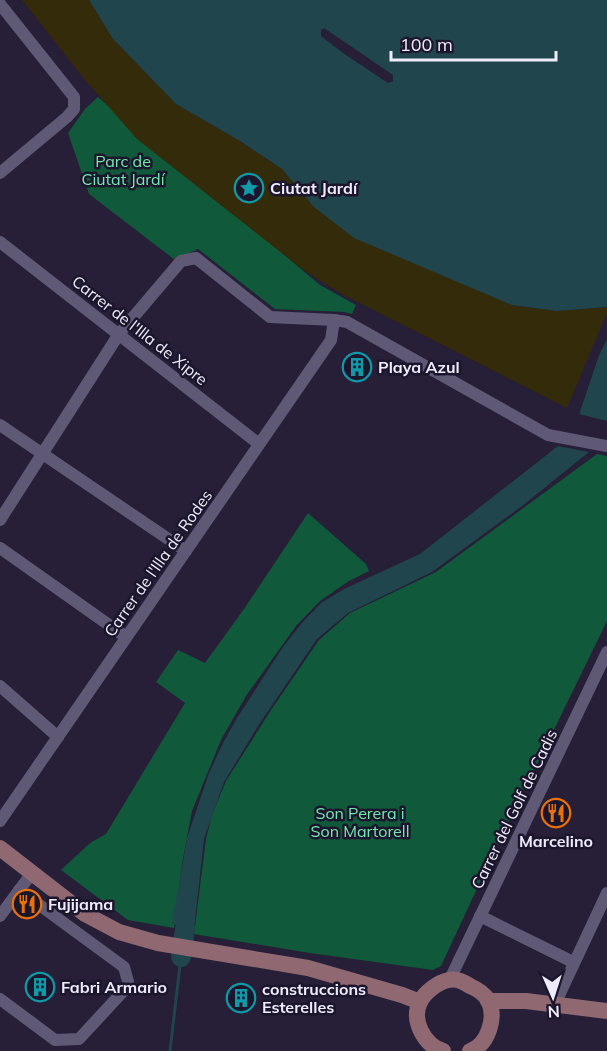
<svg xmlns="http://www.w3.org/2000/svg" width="607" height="1051" font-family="Mulish,sans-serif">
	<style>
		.green { fill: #10593b }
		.sand { fill: #332b0a }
		.water { fill: #20454d }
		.pier { fill: #261f37 }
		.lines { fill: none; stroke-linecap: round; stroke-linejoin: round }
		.stream { stroke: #20454d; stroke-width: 3 }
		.river { stroke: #20454d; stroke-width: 20 }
		.street { stroke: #605975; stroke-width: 12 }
		.secondary { stroke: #8f6872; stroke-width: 16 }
		.labels { text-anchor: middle; stroke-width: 5; stroke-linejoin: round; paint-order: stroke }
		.park-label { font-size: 16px; fill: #71ecb1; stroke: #1c162d }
		.poi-label { font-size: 16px; font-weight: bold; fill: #efebfc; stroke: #1c162d; text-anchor: start }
		.street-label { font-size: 16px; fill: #efebfc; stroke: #1c162d }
	</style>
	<rect width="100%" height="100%" fill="#261f37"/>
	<g class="green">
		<path d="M 98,97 L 320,285 L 356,305 L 352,314 L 344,312 L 275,309 L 198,249 L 175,260 L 89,194 L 68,133 L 85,109 Z"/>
		<path d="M 597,454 L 607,456 L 607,621 L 488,865 L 441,966 L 433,970 L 310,953 L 194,934 L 206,839 L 212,815 L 226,781 L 271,710 L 319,640 L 350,613 L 436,572 Z"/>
		<path d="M 308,513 L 366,564 L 369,571 L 349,581 L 320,601 L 296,626 L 246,696 L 221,740 L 192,811 L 182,864 L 174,928 L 128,920 L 61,870 L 90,843 L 106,834 L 185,703 L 156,682 L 178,650 L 205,663 L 244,609 Z"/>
	</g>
	<path class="sand" d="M 22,0 L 89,0 L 113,39 L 176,104 L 240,141 L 282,169 L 314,207 L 483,292 L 512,305 L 557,311 L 607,307 L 607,313 L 567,408 L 340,293 L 302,269 L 137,139 L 85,80 Z"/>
	<g class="water">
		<path d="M 89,0 L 607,0 L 607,307 L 557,311 L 512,305 L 354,238 L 314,207 L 282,169 L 240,141 L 176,104 L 113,39 Z"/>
		<path d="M 607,339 L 607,421 L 579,414 L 599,355 Z"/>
		<path d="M 558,446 L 589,452 L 522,506 L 432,572 L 348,613 L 317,639 L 260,723 L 224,782 L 204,839 L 194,930 L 172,924 L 187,838 L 209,773 L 224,741 L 237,718 L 283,647 L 301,624 L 321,603 L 344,589 L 420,554 Z"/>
	</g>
	<g class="pier">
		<path d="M 324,28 L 393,75 L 393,81 L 388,83 L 343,53 L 321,36 L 321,30 Z"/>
		<path d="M 607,336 L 607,339 L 599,355 L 579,414 L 576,413 L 597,354 L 604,338 Z"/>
	</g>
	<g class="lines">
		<path class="stream" d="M 170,1051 L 181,957"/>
		<path class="river" d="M 181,957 L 185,929"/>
		<g class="street">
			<path d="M 0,4 L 74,97 L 74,109 L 67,117 L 0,173"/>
			<path d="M 0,242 L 259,444"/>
			<path d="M 0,425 L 186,551"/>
			<path d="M 0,520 L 119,334 L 181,261 L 196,258 L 270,317 L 334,320 L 347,322 L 548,435 L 607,446"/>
			<path d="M 0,548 L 126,637"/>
			<path d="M 0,686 L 58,737"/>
			<path d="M 0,821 L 331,340 L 334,320"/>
			<path d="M 0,916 L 32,873"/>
			<path d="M 480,916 L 573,962"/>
			<path d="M 450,979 L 607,652"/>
			<path d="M 0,999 L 55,1040 L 79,1039 L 129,985 L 124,967 L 19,890"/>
			<path d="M 555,1004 L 607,893"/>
		</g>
		<g class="secondary">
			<path d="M 0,848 L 85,914 L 119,932 L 158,943 L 308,968 L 402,995 L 420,1002"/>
			<path d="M 488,1001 L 526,1001 L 607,1011"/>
			<path d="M 443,1051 C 424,1045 411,1020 420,1002 C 425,992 438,982 449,980 C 456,978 464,982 470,986 C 477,989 484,993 488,1000 C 497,1017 488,1045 470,1051"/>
		</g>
	</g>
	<defs>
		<g id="sight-ring" transform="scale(1.5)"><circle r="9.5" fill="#1c162d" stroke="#0f9aa8" stroke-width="1.5"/><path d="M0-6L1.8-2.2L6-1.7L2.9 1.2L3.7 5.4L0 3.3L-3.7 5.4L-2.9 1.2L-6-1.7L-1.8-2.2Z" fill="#0f9aa8"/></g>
		<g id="building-ring" transform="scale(1.5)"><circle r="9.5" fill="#1c162d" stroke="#0f9aa8" stroke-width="1.5"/><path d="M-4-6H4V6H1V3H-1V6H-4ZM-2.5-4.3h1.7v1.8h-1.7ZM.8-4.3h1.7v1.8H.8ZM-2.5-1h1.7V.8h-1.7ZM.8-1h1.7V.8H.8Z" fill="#0f9aa8"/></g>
		<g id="restaurant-ring" transform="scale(1.5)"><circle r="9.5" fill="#1c162d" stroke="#e8710a" stroke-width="1.5"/><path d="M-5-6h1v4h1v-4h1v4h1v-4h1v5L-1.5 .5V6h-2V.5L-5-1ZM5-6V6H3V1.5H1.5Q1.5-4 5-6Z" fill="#e8710a"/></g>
	</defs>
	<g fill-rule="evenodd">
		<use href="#sight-ring" x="249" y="188"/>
		<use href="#building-ring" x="357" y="367"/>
		<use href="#restaurant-ring" x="556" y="813"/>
		<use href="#restaurant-ring" x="27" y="904"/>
		<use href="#building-ring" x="40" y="987"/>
		<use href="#building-ring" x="241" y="998"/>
	</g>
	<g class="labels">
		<g class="park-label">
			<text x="123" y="167">Parc de<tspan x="123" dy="18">Ciutat Jardí</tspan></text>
			<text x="360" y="819">Son Perera i<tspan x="360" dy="18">Son Martorell</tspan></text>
		</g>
		<g class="poi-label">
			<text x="270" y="194">Ciutat Jardí</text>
			<text x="378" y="373">Playa Azul</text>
			<text x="556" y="847" text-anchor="middle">Marcelino</text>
			<text x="48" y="910">Fujijama</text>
			<text x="61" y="993">Fabri Armario</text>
			<text x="262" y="995">construccions<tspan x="262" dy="18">Esterelles</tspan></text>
		</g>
		<g class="street-label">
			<text transform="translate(140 330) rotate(38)" y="6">Carrer de l'Illa de Xipre</text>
			<text transform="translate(158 563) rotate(-55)" y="6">Carrer de l'Illa de Rodes</text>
			<text transform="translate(514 809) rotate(-64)" y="6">Carrer del Golf de Cadis</text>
		</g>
	</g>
	<g transform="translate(553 997) rotate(177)" stroke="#1c162d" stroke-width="4.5" paint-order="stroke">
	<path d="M0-4.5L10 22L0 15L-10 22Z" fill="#efebfc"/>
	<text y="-9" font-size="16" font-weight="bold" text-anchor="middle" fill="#efebfc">N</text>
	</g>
	<path d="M391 51v9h165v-9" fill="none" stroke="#efebfc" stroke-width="3"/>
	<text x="400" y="51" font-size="18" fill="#efebfc" stroke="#1c162d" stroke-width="4.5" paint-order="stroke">100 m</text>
</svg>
